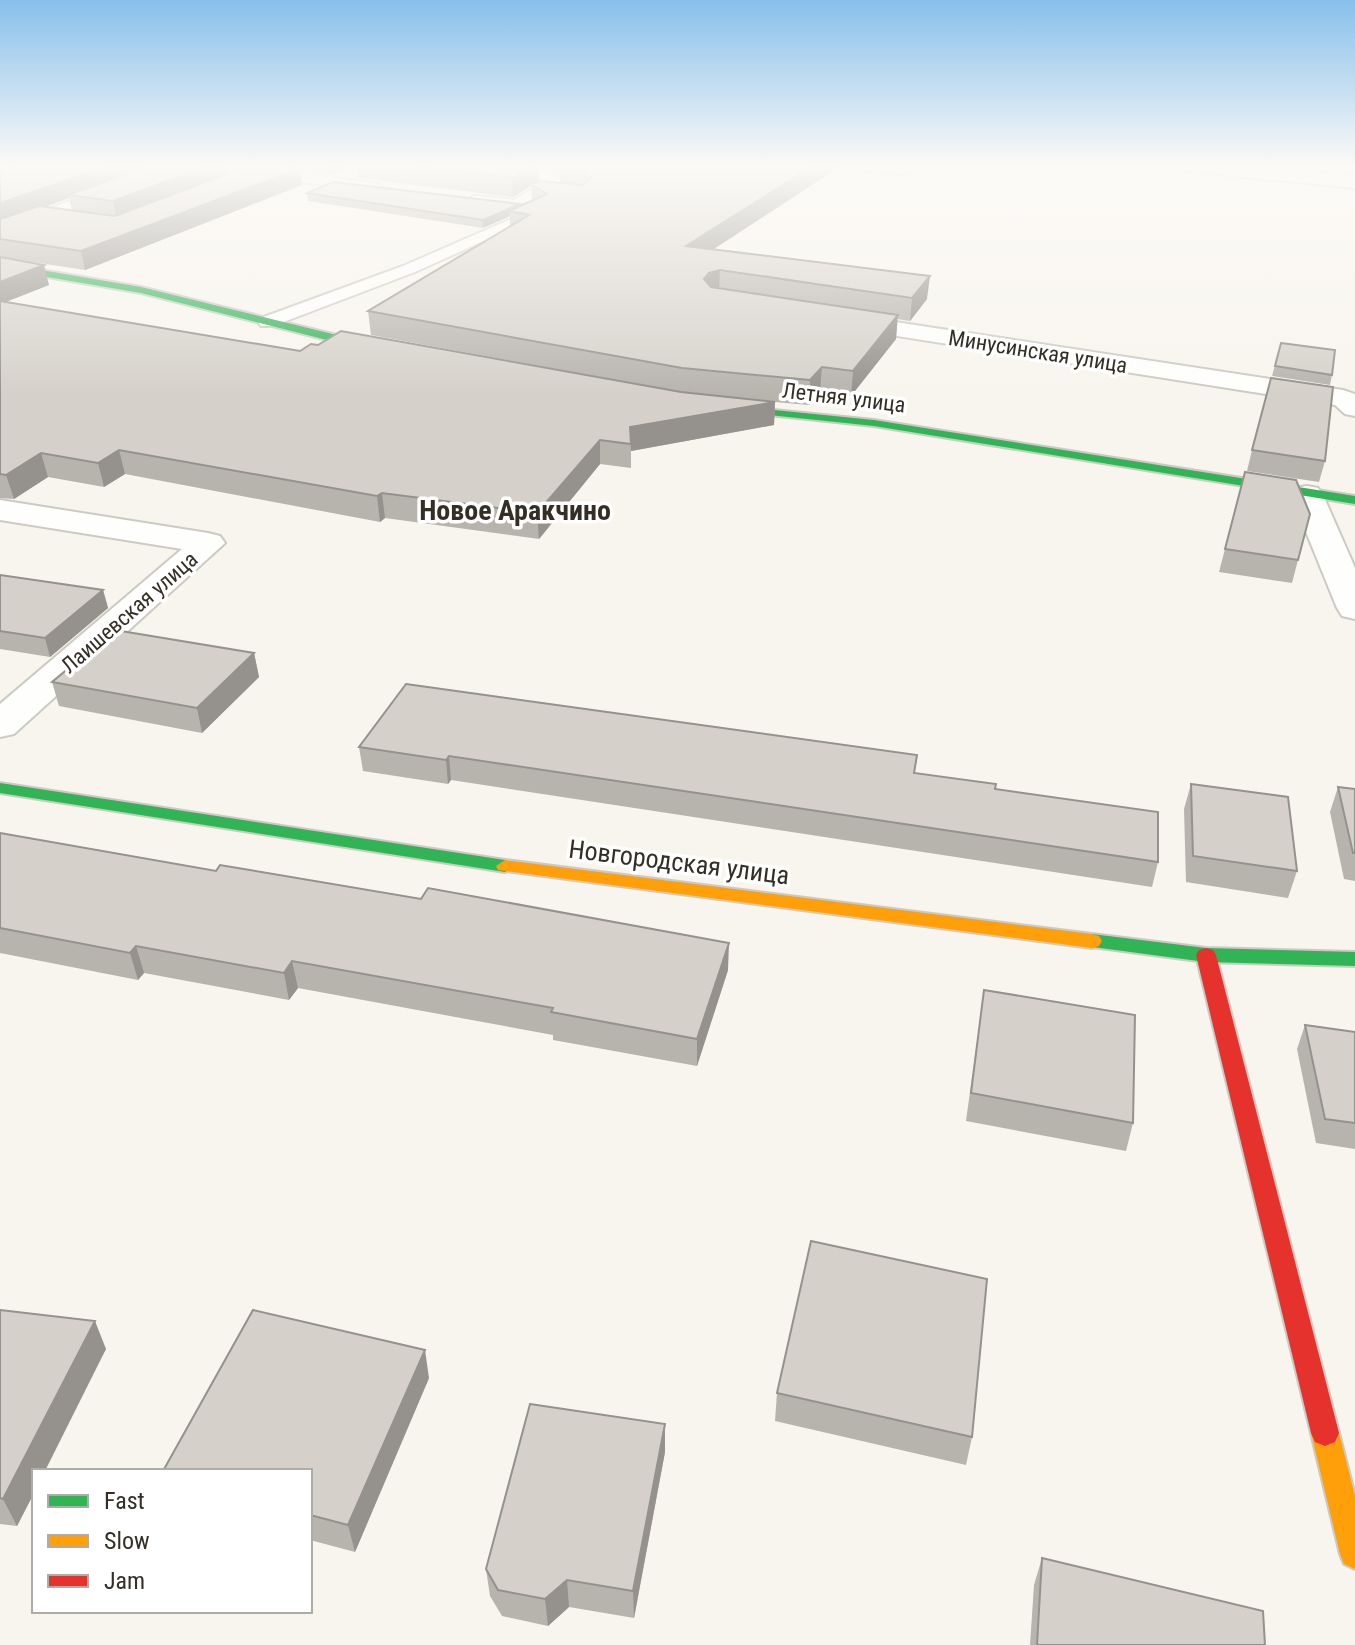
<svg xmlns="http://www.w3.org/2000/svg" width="1355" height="1645" font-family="'Roboto Condensed',sans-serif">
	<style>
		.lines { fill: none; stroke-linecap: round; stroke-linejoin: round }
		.lane-casing { stroke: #cdcac3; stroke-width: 4 }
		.street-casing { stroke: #cdcac3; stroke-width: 4 }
		.fast-casing { stroke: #cdcac3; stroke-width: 4 }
		.slow-casing { stroke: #cdcac3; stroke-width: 4 }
		.jam-casing { stroke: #cdcac3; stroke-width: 4 }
		.lane { fill: #fefefc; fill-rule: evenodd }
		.street { fill: #fefefc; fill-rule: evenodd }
		.fast { fill: #30b455; fill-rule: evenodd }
		.slow { fill: #ff9f0a; fill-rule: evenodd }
		.jam { fill: #e5322d; fill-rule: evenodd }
		.wall { fill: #b7b4ae; fill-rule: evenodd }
		.shaded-wall { fill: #95928d }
		.building { fill: #d5d1ca; stroke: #95928d; stroke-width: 2 }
		.labels { text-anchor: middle; stroke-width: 7; stroke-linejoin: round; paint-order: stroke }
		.far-street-label { font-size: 22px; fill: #332f26; stroke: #fff }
		.street-label { font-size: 26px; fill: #332f26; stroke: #fff }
		.far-district-label { font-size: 28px; font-weight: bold; fill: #332f26; stroke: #fff }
	</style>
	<rect width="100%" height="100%" fill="#f8f5ee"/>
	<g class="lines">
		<g class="lane-casing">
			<g id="lane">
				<path d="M 168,166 L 188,166 L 0,236 L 0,226 Z"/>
				<path d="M 197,166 L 238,166 L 375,183 L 382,187 L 375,191 L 204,170 Z"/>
				<path d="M 490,166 L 531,166 L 564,181 L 516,209 L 472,203 L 472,197 L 477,196 L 514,200 L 546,181 C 529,174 503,174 490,166 Z"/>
				<path d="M 851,166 L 898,166 L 913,171 L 906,175 L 858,170 Z"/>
				<path d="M 530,206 L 545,213 L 415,272 L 273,326 L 261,326 L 258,322 L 261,318 L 403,266 L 525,213 L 523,210 Z"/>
			</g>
		</g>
		<g class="street-casing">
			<g id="street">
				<path d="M 1177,166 L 1246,166 L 1355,176 L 1355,188 L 1186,171 Z"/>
				<path d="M 836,313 L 1343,390 L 1355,394 L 1355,416 L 1345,414 L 1335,405 L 827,325 L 824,320 L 827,315 Z"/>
				<path d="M 1307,486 L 1318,488 L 1323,495 L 1355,568 L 1355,619 L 1342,616 L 1337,608 L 1291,495 L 1296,488 Z"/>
				<path d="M 0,500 L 208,533 L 220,536 L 225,543 L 14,734 L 0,737 L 0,704 L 182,549 L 0,520 Z"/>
			</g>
		</g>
		<g class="fast-casing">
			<g id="fast">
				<path d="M 0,263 L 141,287 L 394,349 L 389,352 L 339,343 L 141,293 L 0,269 Z"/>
				<path d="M 716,404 L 874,420 L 1355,496 L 1355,504 L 874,426 L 712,409 L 710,407 Z"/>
				<path d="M 0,783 L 505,860 L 514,866 L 505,872 L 0,793 Z"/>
				<path d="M 1092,934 L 1206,948 L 1355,952 L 1355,966 L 1206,962 L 1085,946 L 1082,941 L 1085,936 Z"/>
			</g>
		</g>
		<g class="slow-casing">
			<g id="slow">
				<path d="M 505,860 L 1092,934 L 1099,936 L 1102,941 L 1099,946 L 1092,948 L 498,870 L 496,866 Z"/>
				<path d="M 1325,1420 L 1335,1424 L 1339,1433 L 1355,1496 L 1355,1569 L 1344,1564 L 1340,1554 L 1311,1433 L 1315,1424 Z"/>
			</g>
		</g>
		<g class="jam-casing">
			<path id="jam" d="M 1206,948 L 1213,950 L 1216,955 L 1339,1433 L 1335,1442 L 1325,1446 L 1315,1442 L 1311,1433 L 1196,955 L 1199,950 Z"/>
		</g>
		<use href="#lane" class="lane"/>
		<use href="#street" class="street"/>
		<use href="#fast" class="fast"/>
		<use href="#slow" class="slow"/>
		<use href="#jam" class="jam"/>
	</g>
	<g class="wall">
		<path d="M 227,166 L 228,174 L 248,166 L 351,166 L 330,174 L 300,171 L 302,185 L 85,270 L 0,257 L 0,171 ZM 69,198 L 72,211 L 45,207 Z"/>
		<path d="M 358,166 L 538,166 L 539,181 L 560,183 L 560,175 L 539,166 L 841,166 L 714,249 L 927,299 L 910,321 L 897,319 L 896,339 L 851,396 L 820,391 L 809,405 L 775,402 L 774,425 L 631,451 L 631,468 L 600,464 L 539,539 L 385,518 L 380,522 L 125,474 L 104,487 L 48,477 L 14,499 L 0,498 L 0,258 L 49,285 L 6,302 L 300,351 L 561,370 L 371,335 L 368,311 L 510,226 L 510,216 L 483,228 L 308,201 L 307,193 L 520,206 L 532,201 L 531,186 L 513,197 L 359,178 Z"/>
		<path d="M 1281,343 L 1332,375 L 1330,385 L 1272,376 Z"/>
		<path d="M 1252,450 L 1325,461 L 1319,482 L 1247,471 Z"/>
		<path d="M 1310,514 L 1292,583 L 1219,572 L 1225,549 Z"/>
		<path d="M 0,575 L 103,590 L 108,608 L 50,657 L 0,649 Z"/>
		<path d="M 254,653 L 259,677 L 202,733 L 59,706 L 52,682 Z"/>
		<path d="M 359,747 L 914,773 L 995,789 L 1158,862 L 1152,887 L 451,780 L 448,784 L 363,771 Z"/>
		<path d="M 1191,784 L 1297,871 L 1288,898 L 1186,882 L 1184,809 Z"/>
		<path d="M 1338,787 L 1355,789 L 1355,881 L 1344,879 L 1330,812 Z"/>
		<path d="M 0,833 L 728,970 L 697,1066 L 553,1040 L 553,1035 L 298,988 L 289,1000 L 144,973 L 138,980 L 0,953 Z"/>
		<path d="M 984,990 L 1133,1123 L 1126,1151 L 966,1121 Z"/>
		<path d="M 1305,1025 L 1355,1032 L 1355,1149 L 1316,1143 L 1297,1049 Z"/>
		<path d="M 0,1310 L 106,1349 L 34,1471 L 34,1493 L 17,1526 L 0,1524 Z"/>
		<path d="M 429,1378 L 355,1552 L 310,1540 L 310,1471 Z"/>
		<path d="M 777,1393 L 972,1437 L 966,1465 L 775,1421 Z"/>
		<path d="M 665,1452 L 634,1618 L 569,1607 L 548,1626 L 502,1616 L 490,1596 L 486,1569 Z"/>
		<path d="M 1042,1558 L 1265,1645 L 1030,1645 L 1034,1585 Z"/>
	</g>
	<g class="shaded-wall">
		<path d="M 108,166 L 159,166 L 68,195 L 69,198 L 0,223 L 0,203 Z"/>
		<path d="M 208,166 L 227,166 L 229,176 L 117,219 L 113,201 Z"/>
		<path d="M 329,166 L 351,166 L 330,174 Z"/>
		<path d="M 532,166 L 538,166 L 539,182 L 531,184 L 531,186 L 513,197 L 512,178 Z"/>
		<path d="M 813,166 L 841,166 L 686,267 L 686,246 Z"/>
		<path d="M 299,169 L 302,185 L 85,270 L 81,251 Z"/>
		<path d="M 520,204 L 521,212 L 509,211 L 510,216 L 483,228 L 483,220 Z"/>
		<path d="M 44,265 L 49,285 L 0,304 L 0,282 Z"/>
		<path d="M 720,270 L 719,292 L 709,295 L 704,279 L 709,273 Z"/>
		<path d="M 930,276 L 927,299 L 910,321 L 912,298 Z"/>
		<path d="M 898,315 L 896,339 L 851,396 L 853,371 Z"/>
		<path d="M 822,367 L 820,391 L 809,405 L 810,380 Z"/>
		<path d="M 775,402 L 774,425 L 631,451 L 630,427 Z"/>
		<path d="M 600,440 L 600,464 L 539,539 L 537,513 Z"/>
		<path d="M 119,450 L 125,474 L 104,487 L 98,463 Z"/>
		<path d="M 41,453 L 48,477 L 14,499 L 6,475 Z"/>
		<path d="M 382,493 L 385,518 L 380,522 L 377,496 Z"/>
		<path d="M 103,590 L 108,608 L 50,657 L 45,638 Z"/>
		<path d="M 254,653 L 259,677 L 202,733 L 197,708 Z"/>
		<path d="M 449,756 L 451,780 L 448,784 L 446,760 Z"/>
		<path d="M 729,943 L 728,970 L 697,1066 L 697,1039 Z"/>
		<path d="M 136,946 L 144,973 L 138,980 L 130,953 Z"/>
		<path d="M 292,961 L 298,988 L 289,1000 L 284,973 Z"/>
		<path d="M 95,1321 L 106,1349 L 45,1471 L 34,1471 L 34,1493 L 17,1526 L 3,1499 Z"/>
		<path d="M 425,1350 L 429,1378 L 355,1552 L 348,1525 Z"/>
		<path d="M 665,1424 L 665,1452 L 634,1618 L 633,1591 Z"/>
		<path d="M 567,1580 L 569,1607 L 548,1626 L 545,1599 Z"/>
	</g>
	<g class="building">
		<path d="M 17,166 L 108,166 L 0,203 L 0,171 Z"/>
		<path d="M 148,166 L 208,166 L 113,201 L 68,195 Z"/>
		<path d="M 248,166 L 280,166 L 299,169 L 81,251 L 0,239 L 0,219 L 39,206 L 115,216 Z"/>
		<path d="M 416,166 L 532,166 L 512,178 Z"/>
		<path d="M 563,166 L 813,166 L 686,246 L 930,276 L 912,298 L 720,270 L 709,273 L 704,279 L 711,287 L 898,315 L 853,371 L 822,367 L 810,380 L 682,368 L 368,311 L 529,215 L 509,211 L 547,194 L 531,184 L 539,181 L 582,185 L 592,178 L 583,172 L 560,169 Z"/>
		<path d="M 333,182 L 520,204 L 483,220 L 307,193 Z"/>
		<path d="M 0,257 L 44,265 L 0,282 Z"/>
		<path d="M 0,301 L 300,351 L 311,344 L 318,345 L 341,331 L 681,392 L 775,402 L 630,427 L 631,444 L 600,440 L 537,513 L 382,493 L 377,496 L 119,450 L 98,463 L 41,453 L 6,475 L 0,474 Z"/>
		<path d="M 1281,343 L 1335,350 L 1332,375 L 1275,366 Z"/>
		<path d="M 1271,378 L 1333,387 L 1325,461 L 1252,450 Z"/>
		<path d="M 1245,472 L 1296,480 L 1310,514 L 1298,560 L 1225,549 Z"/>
		<path d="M 0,575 L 103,590 L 45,638 L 0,631 Z"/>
		<path d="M 115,630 L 254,653 L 197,708 L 52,682 Z"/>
		<path d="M 406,684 L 917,755 L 914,773 L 996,784 L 995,789 L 1158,812 L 1158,862 L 449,756 L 446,760 L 359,747 Z"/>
		<path d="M 1191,784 L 1288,797 L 1297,871 L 1193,856 Z"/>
		<path d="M 1338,787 L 1355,789 L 1355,853 L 1353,853 Z"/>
		<path d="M 0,833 L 216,871 L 220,865 L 421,899 L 428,888 L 729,943 L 697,1039 L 551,1012 L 553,1008 L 292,961 L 284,973 L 136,946 L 130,953 L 0,928 Z"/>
		<path d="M 984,990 L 1135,1015 L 1133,1123 L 971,1093 Z"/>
		<path d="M 1305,1025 L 1355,1032 L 1355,1123 L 1325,1119 Z"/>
		<path d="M 811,1241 L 987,1279 L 972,1437 L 777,1393 Z"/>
		<path d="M 0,1310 L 95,1321 L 3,1499 L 0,1498 Z"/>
		<path d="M 253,1310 L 425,1350 L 348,1525 L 310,1515 L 310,1471 L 163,1471 Z"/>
		<path d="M 530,1404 L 665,1424 L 633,1591 L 567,1580 L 545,1599 L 498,1590 L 486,1569 Z"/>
		<path d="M 1042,1558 L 1263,1611 L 1265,1645 L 1037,1645 Z"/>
	</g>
	<linearGradient id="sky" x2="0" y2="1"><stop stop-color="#88c0eb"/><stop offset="0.42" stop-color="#fcfaf7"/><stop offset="1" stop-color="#fcfaf7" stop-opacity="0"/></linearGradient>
	<rect width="1355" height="396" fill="url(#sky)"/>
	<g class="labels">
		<g class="far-street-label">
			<text transform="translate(1038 351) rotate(9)" y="8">Минусинская улица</text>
			<text transform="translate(844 397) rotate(7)" y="8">Летняя улица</text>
			<text transform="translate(129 612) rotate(-41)" y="8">Лаишевская улица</text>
		</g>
		<g class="street-label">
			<text transform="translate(679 862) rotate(7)" y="9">Новгородская улица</text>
		</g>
		<g class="far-district-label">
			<text x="515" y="520">Новое Аракчино</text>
		</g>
	</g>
	<rect x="32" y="1469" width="280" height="144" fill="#ffffff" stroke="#adaca8" stroke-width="2"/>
	<rect x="48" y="1495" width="40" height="12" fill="#30b455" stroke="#adaca8" stroke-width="2"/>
	<text x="104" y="1509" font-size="24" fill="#332f26">Fast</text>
	<rect x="48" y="1535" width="40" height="12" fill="#ff9f0a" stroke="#adaca8" stroke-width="2"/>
	<text x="104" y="1549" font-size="24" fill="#332f26">Slow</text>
	<rect x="48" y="1575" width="40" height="12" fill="#e5322d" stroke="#adaca8" stroke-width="2"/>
	<text x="104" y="1589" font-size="24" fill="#332f26">Jam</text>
</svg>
